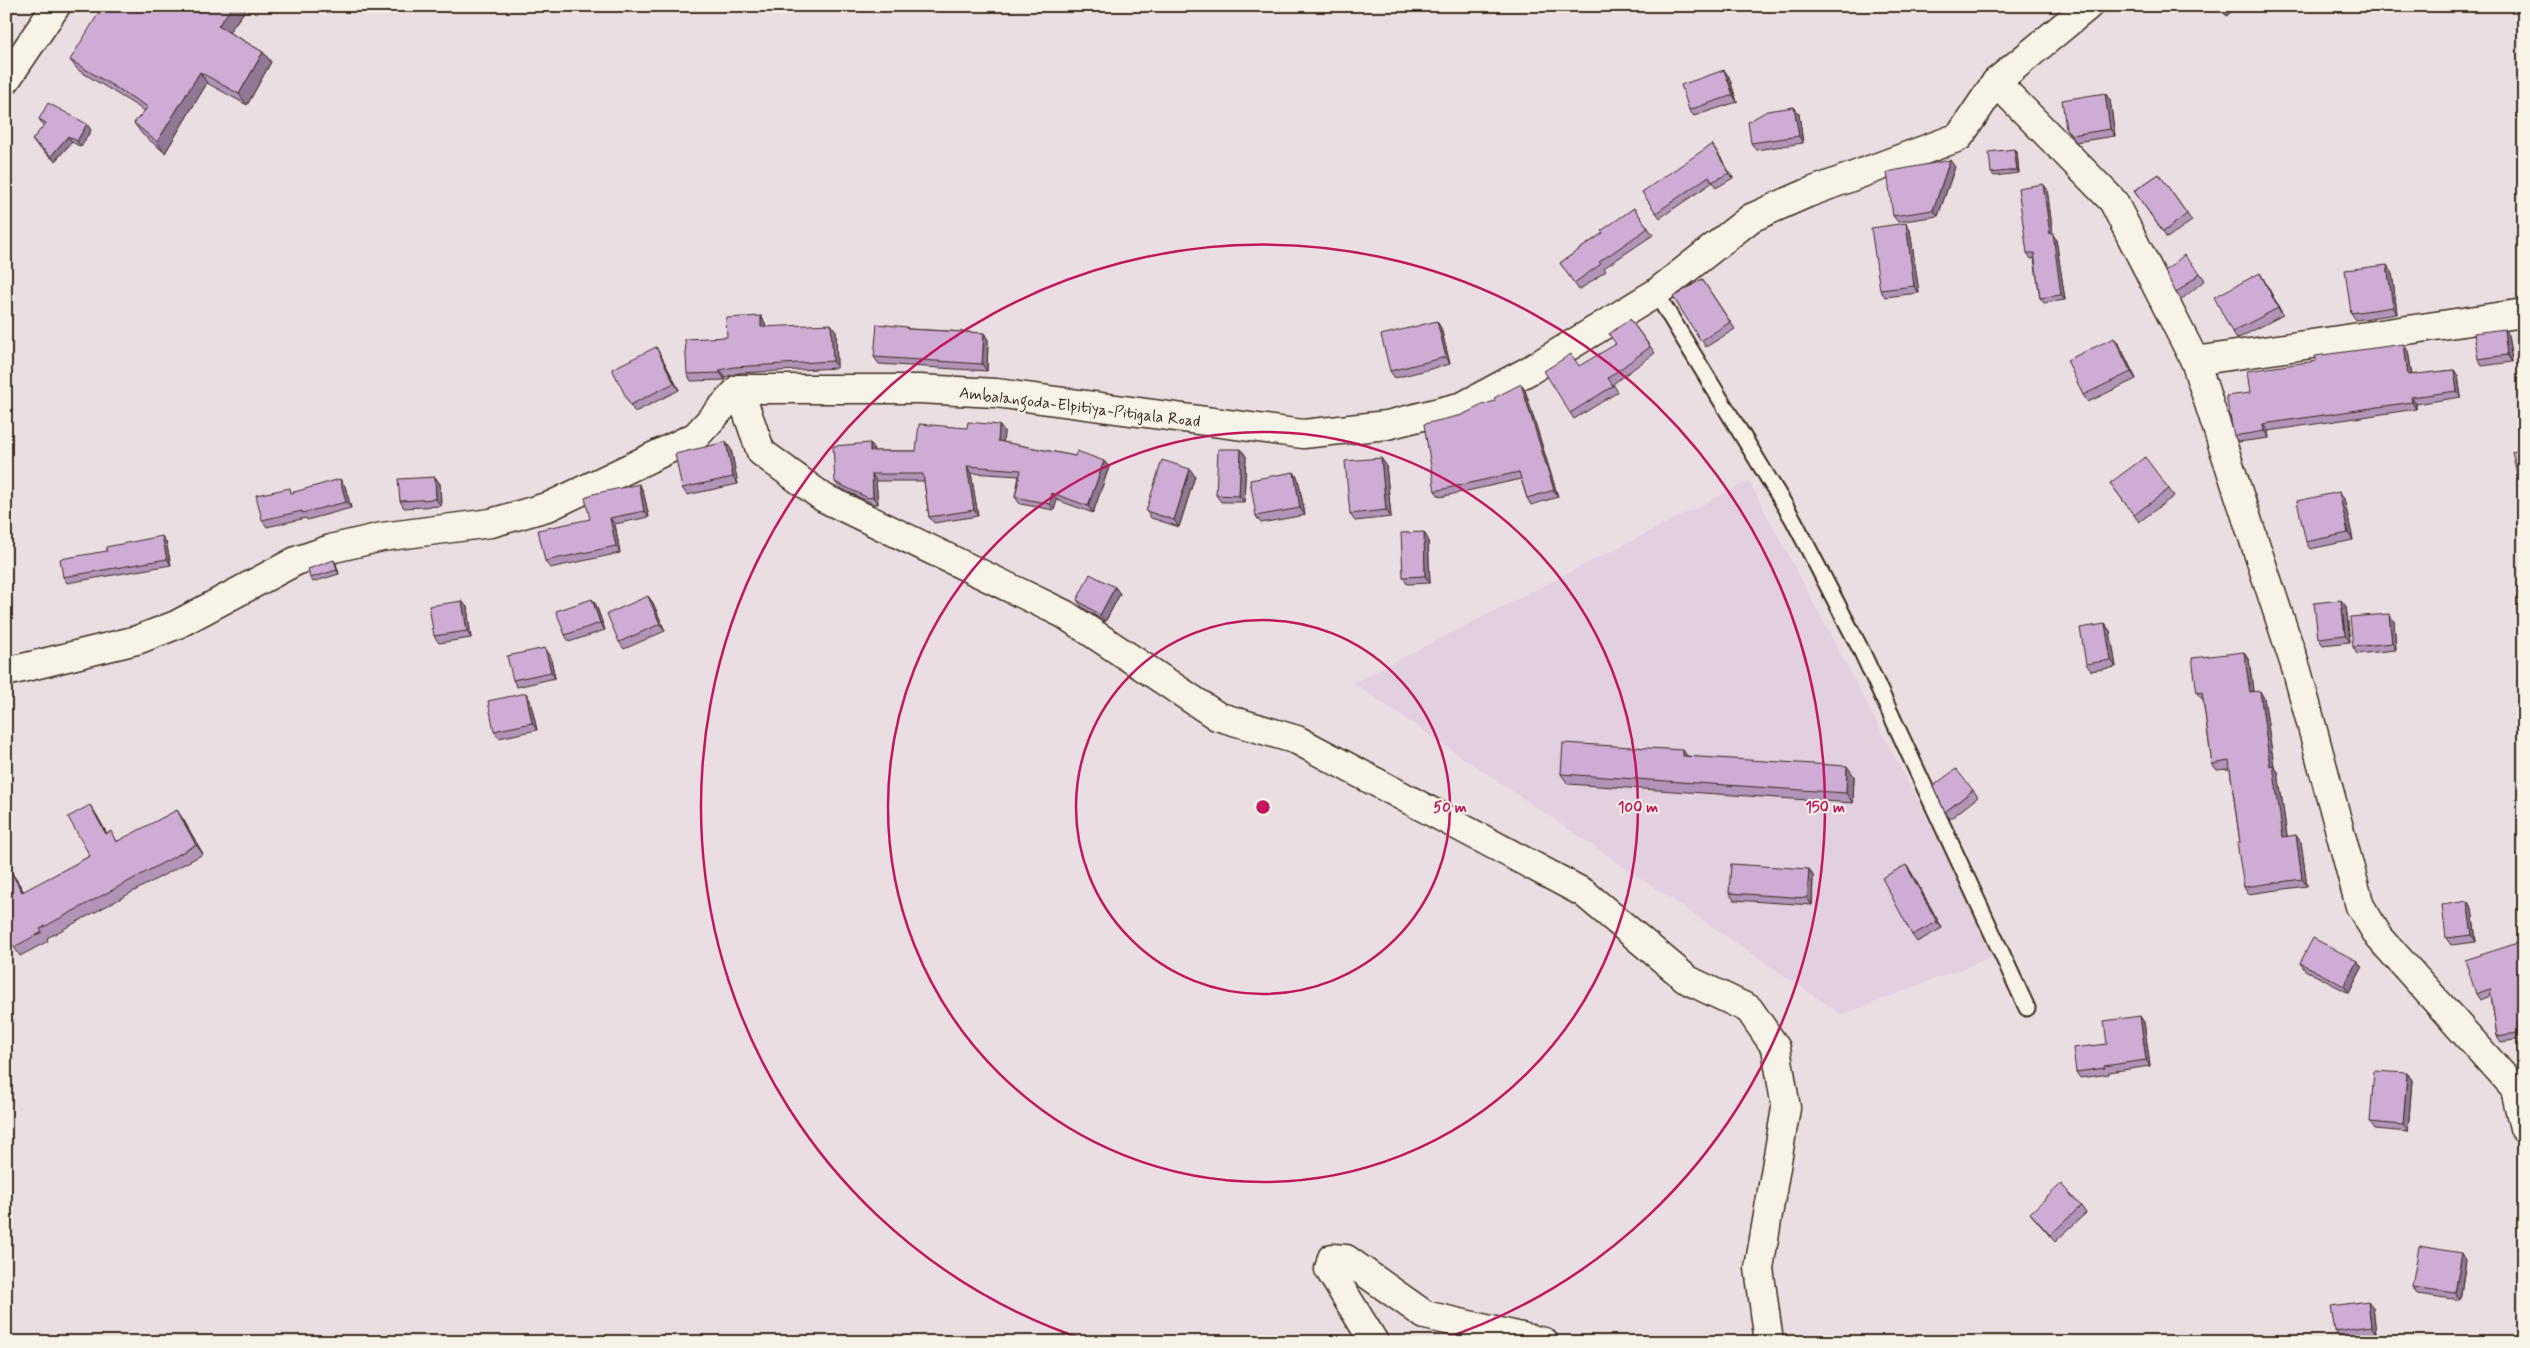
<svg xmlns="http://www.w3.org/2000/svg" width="2530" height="1348" font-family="Mynerve,sans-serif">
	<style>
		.built { fill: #e2cfdf }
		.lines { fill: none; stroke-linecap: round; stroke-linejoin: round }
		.service-casing { stroke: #3b2a1e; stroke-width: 19 }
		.minor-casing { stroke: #3b2a1e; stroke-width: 31 }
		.primary-casing { stroke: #3b2a1e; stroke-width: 31 }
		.service { stroke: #f7f3e8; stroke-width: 15 }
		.minor { stroke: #f7f3e8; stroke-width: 28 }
		.primary { stroke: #f7f3e8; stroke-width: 28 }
		.wall { fill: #b194b8; stroke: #3b2a1e }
		.shaded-wall { fill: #907896; stroke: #3b2a1e }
		.building { fill: #ceacd6; stroke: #3b2a1e }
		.ring { fill: none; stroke: #c2185b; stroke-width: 2.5 }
		.labels { text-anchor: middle; stroke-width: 4; stroke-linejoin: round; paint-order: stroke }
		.street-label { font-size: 16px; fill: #3b2a1e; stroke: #f7f3e8 }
		.centre { fill: #c2185b; stroke: #f7f3e8; stroke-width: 2.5 }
		.ring-label { font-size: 15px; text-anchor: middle; font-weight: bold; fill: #c2185b; stroke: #f7f3e8; stroke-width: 4; stroke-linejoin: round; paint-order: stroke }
	</style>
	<rect width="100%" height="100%" fill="#ebdee3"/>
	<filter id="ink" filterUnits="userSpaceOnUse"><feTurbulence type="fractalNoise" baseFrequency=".02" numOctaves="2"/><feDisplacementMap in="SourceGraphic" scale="10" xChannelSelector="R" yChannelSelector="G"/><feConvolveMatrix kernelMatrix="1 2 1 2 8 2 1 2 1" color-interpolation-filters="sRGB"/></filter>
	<g filter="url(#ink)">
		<path class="built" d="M 1749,481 L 1999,954 L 1842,1015 L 1353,683 Z"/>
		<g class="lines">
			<g class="service-casing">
				<path id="service" d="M 1656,293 L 1793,519 L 1861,650 L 2027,1008"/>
			</g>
			<g class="minor-casing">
				<g id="minor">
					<path d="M 6,80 L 56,6"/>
					<path d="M 1996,82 L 2113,201 L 2195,361 L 2297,671 L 2360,906 L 2379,937 L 2515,1089 L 2524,1128"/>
					<path d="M 2195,361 L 2524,313"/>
					<path d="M 739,389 L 761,452 L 824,498 L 1064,614 L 1217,716 L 1297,740 L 1584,893 L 1688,980 L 1749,1009 L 1776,1048 L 1786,1108 L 1759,1268 L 1769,1342"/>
					<path d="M 1374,1342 L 1329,1269 L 1332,1258 L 1346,1259 L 1425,1315 L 1544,1342"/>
				</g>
			</g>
			<g class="primary-casing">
				<path id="primary" d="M 6,672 L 137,640 L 176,625 L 296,561 L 334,548 L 382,537 L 491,523 L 550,506 L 696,436 L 739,389 L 919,389 L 996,393 L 1303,434 L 1387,425 L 1463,406 L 1530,370 L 1656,293 L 1751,218 L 1808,193 L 1959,137 L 1996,82 L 2088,6"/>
			</g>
			<use href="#service" class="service"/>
			<use href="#minor" class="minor"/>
			<use href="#primary" class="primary"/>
		</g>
		<g class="wall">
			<path d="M 2216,6 L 2236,6 L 2227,16 Z"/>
			<path d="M 247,8 L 229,32 L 263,52 L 271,62 L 247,105 L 207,83 L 165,153 L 142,134 L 134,123 L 145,111 L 78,70 L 70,60 Z"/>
			<path d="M 1724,70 L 1729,77 L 1737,102 L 1694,116 L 1689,110 Z"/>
			<path d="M 2105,93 L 2110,100 L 2115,136 L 2076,142 L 2071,136 L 2066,129 Z"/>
			<path d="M 1794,107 L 1799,114 L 1803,143 L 1756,150 L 1751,143 Z"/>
			<path d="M 39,119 L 91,130 L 81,147 L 72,142 L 55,161 L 36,145 L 32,140 L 44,126 Z"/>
			<path d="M 1716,150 L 1733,178 L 1716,188 L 1713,182 L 1660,218 L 1642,192 Z"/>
			<path d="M 2017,152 L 2019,173 L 1994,176 L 1991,173 Z"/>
			<path d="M 1955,167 L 1938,216 L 1898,222 L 1893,216 Z"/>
			<path d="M 2159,174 L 2192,221 L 2167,238 L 2134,191 Z"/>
			<path d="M 2043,184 L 2047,189 L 2053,235 L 2056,239 L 2065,300 L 2044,303 L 2040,298 L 2034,258 L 2031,259 L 2027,253 Z"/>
			<path d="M 1634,208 L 1653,235 L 1604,268 L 1606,271 L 1579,290 L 1560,263 L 1603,233 Z"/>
			<path d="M 1910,230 L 1919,293 L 1885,297 L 1880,290 Z"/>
			<path d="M 2392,272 L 2397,314 L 2356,320 L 2351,313 Z"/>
			<path d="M 2200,273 L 2205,280 L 2181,300 L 2176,293 Z"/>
			<path d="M 2260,273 L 2264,280 L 2283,315 L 2237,339 L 2232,332 Z"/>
			<path d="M 1702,279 L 1735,329 L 1706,347 L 1673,297 Z"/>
			<path d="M 761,316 L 765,323 L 766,327 L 836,331 L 837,368 L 739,373 L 725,377 L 725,380 L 691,381 L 687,374 L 727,337 Z"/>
			<path d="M 1630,319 L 1655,353 L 1613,384 L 1618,392 L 1574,419 L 1570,413 L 1615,344 Z"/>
			<path d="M 907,327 L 909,329 L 984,333 L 988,340 L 987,371 L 879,364 L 874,357 Z"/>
			<path d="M 1441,328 L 1450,364 L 1395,378 L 1390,371 Z"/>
			<path d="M 2508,335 L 2512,362 L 2482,366 L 2478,359 Z"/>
			<path d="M 2119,344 L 2136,379 L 2088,402 L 2083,395 Z"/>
			<path d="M 2408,351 L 2412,375 L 2454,370 L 2458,376 L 2461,397 L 2416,404 L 2416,409 L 2268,431 L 2269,438 L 2238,442 L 2234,436 Z"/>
			<path d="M 660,354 L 679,390 L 635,412 L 630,405 Z"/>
			<path d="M 1525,390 L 1558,497 L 1531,505 L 1527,498 L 1521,479 L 1440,497 L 1435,491 L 1462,415 L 1495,401 Z"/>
			<path d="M 1004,431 L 1003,442 L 1075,456 L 1104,461 L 1109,467 L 1093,513 L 1057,500 L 1054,510 L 1020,504 L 1015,497 L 1019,476 L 971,473 L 978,516 L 934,523 L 929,517 L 924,481 L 876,481 L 878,504 L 873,504 L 840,488 L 835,482 L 870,443 L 874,451 L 916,451 Z"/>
			<path d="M 731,449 L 738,484 L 687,495 L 682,488 Z"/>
			<path d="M 1246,456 L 1244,502 L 1221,502 L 1216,495 Z"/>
			<path d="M 1381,458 L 1386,465 L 1391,517 L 1355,521 L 1350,514 Z"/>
			<path d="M 1294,472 L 1298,479 L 1305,515 L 1261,523 L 1256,516 Z"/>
			<path d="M 1195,476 L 1179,527 L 1151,518 L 1146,511 Z"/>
			<path d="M 435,477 L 440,484 L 441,506 L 404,508 L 400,501 Z"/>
			<path d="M 2110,483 L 2169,489 L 2174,496 L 2139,522 Z"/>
			<path d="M 639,484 L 643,491 L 649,517 L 615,524 L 620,553 L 550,568 L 545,561 L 590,519 Z"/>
			<path d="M 345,486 L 351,508 L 307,520 L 306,518 L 267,527 L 262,520 L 293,492 Z"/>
			<path d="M 2339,492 L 2344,499 L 2353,540 L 2310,549 L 2306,542 Z"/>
			<path d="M 1428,539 L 1430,583 L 1407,584 L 1403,577 Z"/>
			<path d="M 166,542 L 171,565 L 67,583 L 63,577 Z"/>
			<path d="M 336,564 L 339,574 L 313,582 L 310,578 Z"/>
			<path d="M 1115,587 L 1120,594 L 1105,622 L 1082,607 L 1077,600 Z"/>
			<path d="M 648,596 L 653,603 L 665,631 L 624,649 L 619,642 Z"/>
			<path d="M 592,599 L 596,605 L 605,630 L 569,642 L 565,635 Z"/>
			<path d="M 2346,606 L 2350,642 L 2323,645 L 2318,638 Z"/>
			<path d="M 467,607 L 471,638 L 439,643 L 434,636 Z"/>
			<path d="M 2394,621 L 2396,650 L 2357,654 L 2353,647 Z"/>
			<path d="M 2105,624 L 2110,631 L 2116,667 L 2091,671 L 2086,664 Z"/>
			<path d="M 545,648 L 550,655 L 555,678 L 517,687 L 513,680 Z"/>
			<path d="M 2244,652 L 2249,659 L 2253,692 L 2264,698 L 2274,766 L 2278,772 L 2287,836 L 2301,842 L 2307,886 L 2248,894 L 2244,887 L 2240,843 L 2230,769 L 2217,770 L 2212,764 L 2203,699 L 2202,699 L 2197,693 Z"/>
			<path d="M 530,700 L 537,730 L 499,738 L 494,731 Z"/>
			<path d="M 1687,756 L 1854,776 L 1853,803 L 1568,784 L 1561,774 Z"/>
			<path d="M 1973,790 L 1978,797 L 1950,819 L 1945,812 Z"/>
			<path d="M 96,814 L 107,834 L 118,841 L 183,819 L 203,854 L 47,938 L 48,941 L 20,956 L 14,947 L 16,879 L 24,892 L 90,856 Z"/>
			<path d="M 1906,865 L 1911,872 L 1942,928 L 1917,942 L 1912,935 Z"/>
			<path d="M 1809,869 L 1813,876 L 1812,905 L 1734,900 L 1729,893 Z"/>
			<path d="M 2467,901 L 2472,908 L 2476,942 L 2451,945 L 2446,938 Z"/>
			<path d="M 2524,941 L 2524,1029 L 2521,1029 L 2522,1039 L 2501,1042 L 2497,1036 L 2491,996 L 2480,1000 L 2476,994 Z"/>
			<path d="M 2357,961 L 2362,968 L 2349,993 L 2305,970 L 2300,963 Z"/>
			<path d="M 2144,1022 L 2150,1066 L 2109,1072 L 2109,1074 L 2080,1078 L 2076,1072 L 2107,1044 Z"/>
			<path d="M 2407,1073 L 2412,1080 L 2408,1132 L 2375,1129 L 2370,1122 Z"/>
			<path d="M 2081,1206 L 2086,1213 L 2055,1242 L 2035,1219 L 2030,1213 Z"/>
			<path d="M 2466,1260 L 2460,1300 L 2417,1294 L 2412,1287 Z"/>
			<path d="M 2373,1307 L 2376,1333 L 2340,1338 L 2335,1331 Z"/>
		</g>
		<g class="shaded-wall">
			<path d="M 233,6 L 245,6 L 247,8 L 225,37 L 218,26 Z"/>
			<path d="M 2225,6 L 2236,6 L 2227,16 L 2222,9 Z"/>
			<path d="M 263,52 L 271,62 L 247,105 L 239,94 Z"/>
			<path d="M 1724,70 L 1729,77 L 1737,102 L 1733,95 Z"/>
			<path d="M 200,72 L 207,83 L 165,153 L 157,142 Z"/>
			<path d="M 2105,93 L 2110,100 L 2115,136 L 2110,129 Z"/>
			<path d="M 1794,107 L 1799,114 L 1803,143 L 1799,136 Z"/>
			<path d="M 87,124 L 91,130 L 81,147 L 77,141 Z"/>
			<path d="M 68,136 L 72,142 L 55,161 L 51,156 Z"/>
			<path d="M 1712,144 L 1716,150 L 1733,178 L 1729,173 Z"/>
			<path d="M 2014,149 L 2017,152 L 2019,173 L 2017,170 Z"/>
			<path d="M 1950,160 L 1955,167 L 1938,216 L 1933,210 Z"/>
			<path d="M 2043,184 L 2047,189 L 2053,235 L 2056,239 L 2065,300 L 2061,295 L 2050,234 Z"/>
			<path d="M 1906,223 L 1910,230 L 1919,293 L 1914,286 Z"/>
			<path d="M 2387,265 L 2392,272 L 2397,314 L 2393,307 Z"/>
			<path d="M 2260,273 L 2264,280 L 2283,315 L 2278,308 Z"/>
			<path d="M 761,316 L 765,323 L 766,334 L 761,327 Z"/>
			<path d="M 1437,321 L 1441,328 L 1450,364 L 1446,357 Z"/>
			<path d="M 831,324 L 836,331 L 837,368 L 833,361 Z"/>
			<path d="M 2504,329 L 2508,335 L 2512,362 L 2507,355 Z"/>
			<path d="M 984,333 L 988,340 L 987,371 L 982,364 Z"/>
			<path d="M 2114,338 L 2119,344 L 2136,379 L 2131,372 Z"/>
			<path d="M 2404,344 L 2408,351 L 2413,382 L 2408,375 Z"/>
			<path d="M 656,347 L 660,354 L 679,390 L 674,383 Z"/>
			<path d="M 720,370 L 725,377 L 725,380 L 720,373 Z"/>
			<path d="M 2454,370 L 2458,376 L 2461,397 L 2457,391 Z"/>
			<path d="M 1521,384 L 1525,390 L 1558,497 L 1554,490 Z"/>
			<path d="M 2411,397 L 2416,404 L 2416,409 L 2412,402 Z"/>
			<path d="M 2263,424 L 2268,431 L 2269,438 L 2264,431 Z"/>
			<path d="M 999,425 L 1004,431 L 1003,447 L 998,441 Z"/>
			<path d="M 726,442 L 731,449 L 738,484 L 733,477 Z"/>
			<path d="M 870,443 L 874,450 L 875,458 L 870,451 Z"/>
			<path d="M 1241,449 L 1246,456 L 1244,502 L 1239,496 Z"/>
			<path d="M 1381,458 L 1386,465 L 1391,517 L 1386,510 Z"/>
			<path d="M 1104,461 L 1109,467 L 1093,513 L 1088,506 Z"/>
			<path d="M 967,466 L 971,473 L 978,516 L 974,510 Z"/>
			<path d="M 1190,469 L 1195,476 L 1179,527 L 1174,520 Z"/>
			<path d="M 1294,472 L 1298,479 L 1305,515 L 1300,508 Z"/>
			<path d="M 872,474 L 876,481 L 878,504 L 873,497 Z"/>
			<path d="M 435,477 L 440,484 L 441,506 L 436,499 Z"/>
			<path d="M 340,479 L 345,486 L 351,508 L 346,502 Z"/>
			<path d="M 639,484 L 643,491 L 649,517 L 644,511 Z"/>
			<path d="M 2339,492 L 2344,499 L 2353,540 L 2348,533 Z"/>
			<path d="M 1052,493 L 1057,500 L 1054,510 L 1050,504 Z"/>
			<path d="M 610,518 L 615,524 L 620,553 L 616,546 Z"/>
			<path d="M 1424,532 L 1428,539 L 1430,583 L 1425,576 Z"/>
			<path d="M 162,536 L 166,542 L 171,565 L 167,559 Z"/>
			<path d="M 334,560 L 336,564 L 339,574 L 337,570 Z"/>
			<path d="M 1115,587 L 1120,594 L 1105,622 L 1100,615 Z"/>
			<path d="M 648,596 L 653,603 L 665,631 L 660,624 Z"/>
			<path d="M 592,599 L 596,605 L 605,630 L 600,623 Z"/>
			<path d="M 2341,600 L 2346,606 L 2350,642 L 2345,635 Z"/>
			<path d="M 462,601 L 467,607 L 471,638 L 467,631 Z"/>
			<path d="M 2389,614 L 2394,621 L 2396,650 L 2392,643 Z"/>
			<path d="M 2105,624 L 2110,631 L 2116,667 L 2111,660 Z"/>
			<path d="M 545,648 L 550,655 L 555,678 L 551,672 Z"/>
			<path d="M 2244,652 L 2249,659 L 2254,699 L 2250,692 Z"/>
			<path d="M 2260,691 L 2264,698 L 2274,766 L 2278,772 L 2288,844 L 2283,837 L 2270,766 Z"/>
			<path d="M 526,693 L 530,700 L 537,730 L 532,723 Z"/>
			<path d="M 1683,750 L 1690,760 L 1683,756 Z"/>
			<path d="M 1847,766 L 1854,776 L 1853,803 L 1846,793 Z"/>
			<path d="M 90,805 L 96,814 L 112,843 L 106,834 Z"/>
			<path d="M 177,810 L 183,819 L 203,854 L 196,845 Z"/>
			<path d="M 2296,835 L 2301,842 L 2307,886 L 2302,879 Z"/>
			<path d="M 1906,865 L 1911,872 L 1942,928 L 1937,922 Z"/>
			<path d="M 1809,869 L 1813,876 L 1812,905 L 1807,898 Z"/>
			<path d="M 10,870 L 16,879 L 29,901 L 22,892 Z"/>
			<path d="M 2467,901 L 2472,908 L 2476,942 L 2472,935 Z"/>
			<path d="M 2357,961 L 2362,968 L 2349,993 L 2344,986 Z"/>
			<path d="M 2140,1016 L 2144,1022 L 2150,1066 L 2146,1060 Z"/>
			<path d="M 2517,1023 L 2521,1029 L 2522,1039 L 2518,1033 Z"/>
			<path d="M 2407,1073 L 2412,1080 L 2408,1132 L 2403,1125 Z"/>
			<path d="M 2462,1253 L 2466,1260 L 2460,1300 L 2455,1293 Z"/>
			<path d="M 2368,1301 L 2373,1307 L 2376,1333 L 2371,1326 Z"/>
		</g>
		<g class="building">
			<path d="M 103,6 L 233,6 L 218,26 L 263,52 L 239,94 L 200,72 L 157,142 L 134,123 L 148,107 L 70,60 Z"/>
			<path d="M 2219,6 L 2225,6 L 2222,9 Z"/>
			<path d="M 1724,70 L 1733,95 L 1689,110 L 1681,85 Z"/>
			<path d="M 2105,93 L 2110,129 L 2072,135 L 2066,129 L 2062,100 Z"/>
			<path d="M 48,103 L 87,124 L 77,141 L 68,136 L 51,156 L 32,140 L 46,123 L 39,119 Z"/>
			<path d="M 1794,107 L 1799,136 L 1751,143 L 1748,122 L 1767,111 Z"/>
			<path d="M 1712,144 L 1729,173 L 1712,182 L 1709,176 L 1656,213 L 1642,192 Z"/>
			<path d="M 2014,149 L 2017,170 L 1991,173 L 1989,152 Z"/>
			<path d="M 1950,160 L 1933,210 L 1893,216 L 1887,172 Z"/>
			<path d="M 2159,174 L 2187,214 L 2163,232 L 2134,191 Z"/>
			<path d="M 2043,184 L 2050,234 L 2053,234 L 2061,295 L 2040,298 L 2034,253 L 2027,253 L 2018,188 Z"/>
			<path d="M 1634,208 L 1648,228 L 1599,262 L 1601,264 L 1574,283 L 1560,263 L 1603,233 L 1601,231 Z"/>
			<path d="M 1906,223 L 1914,286 L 1880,290 L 1871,228 Z"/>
			<path d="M 2184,255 L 2200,273 L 2176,293 L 2165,271 Z"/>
			<path d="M 2387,265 L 2393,307 L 2351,313 L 2345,270 Z"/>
			<path d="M 2260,273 L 2278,308 L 2232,332 L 2214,297 Z"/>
			<path d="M 1702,279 L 1730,322 L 1701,341 L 1673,297 Z"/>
			<path d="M 761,316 L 761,327 L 831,324 L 833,361 L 734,367 L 720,370 L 720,373 L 687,374 L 685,339 L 727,337 L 726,318 Z"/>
			<path d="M 1630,319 L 1650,347 L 1608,378 L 1613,386 L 1570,413 L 1544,371 L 1571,354 L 1579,366 L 1616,344 L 1609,334 Z"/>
			<path d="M 1437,321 L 1446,357 L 1390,371 L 1381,335 Z"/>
			<path d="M 877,324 L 907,327 L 907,329 L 984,333 L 982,364 L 874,357 Z"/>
			<path d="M 2504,329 L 2507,355 L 2478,359 L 2474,333 Z"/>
			<path d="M 2114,338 L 2131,372 L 2083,395 L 2067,360 Z"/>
			<path d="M 2404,344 L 2408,375 L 2454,370 L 2457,391 L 2411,397 L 2412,402 L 2263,424 L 2264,431 L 2234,436 L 2226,396 L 2250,393 L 2247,371 L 2316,361 L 2315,356 Z"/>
			<path d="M 656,347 L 674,383 L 630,405 L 612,369 Z"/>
			<path d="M 1521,384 L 1554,490 L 1527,498 L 1519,472 L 1435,491 L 1424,424 L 1462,415 L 1482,405 L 1495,401 L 1494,398 Z"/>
			<path d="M 968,422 L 999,425 L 998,441 L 1075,456 L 1077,451 L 1104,461 L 1088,506 L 1052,493 L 1050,504 L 1015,497 L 1021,470 L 967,466 L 974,510 L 929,517 L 923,474 L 872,474 L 873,497 L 868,498 L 835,482 L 833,446 L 870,443 L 870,451 L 916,451 L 919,424 L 967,428 Z"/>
			<path d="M 726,442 L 733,477 L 682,488 L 675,454 Z"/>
			<path d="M 1218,449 L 1241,449 L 1239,496 L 1216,495 Z"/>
			<path d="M 2524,449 L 2524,494 L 2522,495 L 2512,452 Z"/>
			<path d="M 2145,457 L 2169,489 L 2134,515 L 2110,483 Z"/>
			<path d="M 1381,458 L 1386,510 L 1350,514 L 1345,461 Z"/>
			<path d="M 1162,460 L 1190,469 L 1174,520 L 1146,511 Z"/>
			<path d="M 1294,472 L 1300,508 L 1256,516 L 1250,480 Z"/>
			<path d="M 435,477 L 436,499 L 400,501 L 398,479 Z"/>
			<path d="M 340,479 L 346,502 L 302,513 L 302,511 L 262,520 L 256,495 L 290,488 L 291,493 Z"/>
			<path d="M 639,484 L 644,511 L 610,518 L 616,546 L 545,561 L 538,530 L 590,519 L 585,498 L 593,494 Z"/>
			<path d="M 2339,492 L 2348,533 L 2306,542 L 2297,501 Z"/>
			<path d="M 1424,532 L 1425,576 L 1403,577 L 1401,533 Z"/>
			<path d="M 162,536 L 167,559 L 63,577 L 60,559 L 107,551 L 106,547 Z"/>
			<path d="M 334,560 L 337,570 L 310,578 L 308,569 Z"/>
			<path d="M 1090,574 L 1115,587 L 1100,615 L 1077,600 Z"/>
			<path d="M 648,596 L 660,624 L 619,642 L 607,614 Z"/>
			<path d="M 592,599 L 600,623 L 565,635 L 556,611 Z"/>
			<path d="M 2341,600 L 2345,635 L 2318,638 L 2314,603 Z"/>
			<path d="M 462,601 L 467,631 L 434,636 L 429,606 Z"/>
			<path d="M 2389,614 L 2392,643 L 2353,647 L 2350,617 Z"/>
			<path d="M 2105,624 L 2111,660 L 2086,664 L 2080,628 Z"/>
			<path d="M 545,648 L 551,672 L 513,680 L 507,656 Z"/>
			<path d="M 2244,652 L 2250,692 L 2260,691 L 2270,766 L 2273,765 L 2283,837 L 2296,835 L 2302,879 L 2244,887 L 2237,843 L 2240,843 L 2229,761 L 2212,764 L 2202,692 L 2197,693 L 2192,658 Z"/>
			<path d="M 526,693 L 532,723 L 494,731 L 488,701 Z"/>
			<path d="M 1563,743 L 1683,750 L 1683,756 L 1847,766 L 1846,793 L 1561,774 Z"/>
			<path d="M 1956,769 L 1973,790 L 1945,812 L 1933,786 Z"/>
			<path d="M 90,805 L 106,834 L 111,831 L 116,842 L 177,810 L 196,845 L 40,929 L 42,932 L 14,947 L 6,934 L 6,872 L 10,870 L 22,892 L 90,856 L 68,817 Z"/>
			<path d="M 1731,864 L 1809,869 L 1807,898 L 1729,893 Z"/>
			<path d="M 1906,865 L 1937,922 L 1912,935 L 1882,878 Z"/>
			<path d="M 2467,901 L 2472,935 L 2446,938 L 2442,905 Z"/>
			<path d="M 2313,938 L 2357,961 L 2344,986 L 2300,963 Z"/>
			<path d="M 2524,941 L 2524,1022 L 2517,1023 L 2518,1033 L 2497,1036 L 2490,989 L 2476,994 L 2465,960 Z"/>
			<path d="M 2140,1016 L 2146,1060 L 2104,1066 L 2105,1068 L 2076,1072 L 2073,1048 L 2107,1044 L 2104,1021 Z"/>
			<path d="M 2374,1071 L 2407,1073 L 2403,1125 L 2370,1122 Z"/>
			<path d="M 2061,1184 L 2081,1206 L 2050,1235 L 2030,1213 Z"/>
			<path d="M 2419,1246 L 2462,1253 L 2455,1293 L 2412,1287 Z"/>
			<path d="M 2368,1301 L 2371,1326 L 2335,1331 L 2331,1306 Z"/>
			<path d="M 2284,1336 L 2288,1342 L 2275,1342 Z"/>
		</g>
	</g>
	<g class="ring">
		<circle cx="1263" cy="807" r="187"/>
		<circle cx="1263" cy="807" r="375"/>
		<path d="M1089 1341A562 562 0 1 1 1437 1341"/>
	</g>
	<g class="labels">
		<g class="street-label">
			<text transform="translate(1080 406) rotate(7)" y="6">Ambalangoda-Elpitiya-Pitigala Road</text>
		</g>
	</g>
	<circle cx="1263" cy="807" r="8" class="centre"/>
	<g class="ring-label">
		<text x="1450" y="812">50 m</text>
		<text x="1638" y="812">100 m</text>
		<text x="1825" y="812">150 m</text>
	</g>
	<rect width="2530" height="1348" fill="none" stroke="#f7f3e8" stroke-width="25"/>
	<rect x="12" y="12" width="2505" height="1323" fill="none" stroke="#3b2a1e" stroke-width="2" filter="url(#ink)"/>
</svg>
